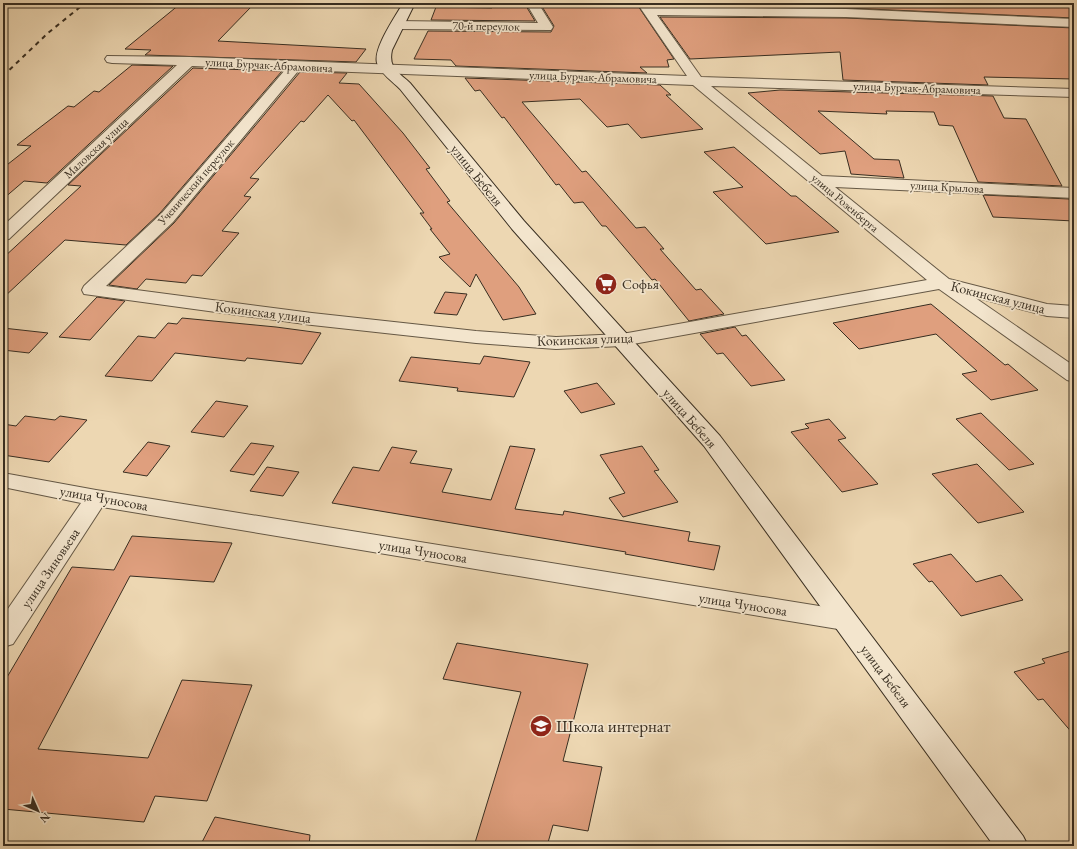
<svg xmlns="http://www.w3.org/2000/svg" width="1077" height="849" font-family="'EB Garamond',serif">
	<style>
		.building { fill: #df9f7e; stroke: #382e21 }
		.lines { fill: none; stroke-linecap: round; stroke-linejoin: round }
		.street-casing { stroke: #655845; stroke-width: 2 }
		.secondary-casing { stroke: #382e21; stroke-width: 2 }
		.street { fill: #f3e5cd; fill-rule: evenodd }
		.secondary { fill: #f3e5cd; fill-rule: evenodd }
		.rail { stroke: #382e21; stroke-width: 2; stroke-dasharray: 4.5 4.5; stroke-linecap: butt }
		.labels { text-anchor: middle; stroke-width: 3.5; stroke-linejoin: round; paint-order: stroke }
		.far-street-label { font-size: 12px; fill: #382e21; stroke: #f3e5cd }
		.street-label { font-size: 14px; fill: #382e21; stroke: #f3e5cd }
		.poi-label { font-size: 14px; fill: #382e21; stroke: #f3e5cd; text-anchor: start }
		.near-poi-label { font-size: 17px; fill: #382e21; stroke: #f3e5cd; text-anchor: start }
	</style>
	<rect width="100%" height="100%" fill="#edd7b2"/>
	<filter id="stains"><feTurbulence type="fractalNoise" baseFrequency=".005" numOctaves="4"/><feColorMatrix values="0 0 0 0 .2 0 0 0 0 .09 0 0 0 0 .02 0 0 0 .5 -.17"/></filter>
	<radialGradient id="worn" r=".72"><stop offset=".6" stop-color="#630" stop-opacity="0"/><stop offset="1" stop-color="#630" stop-opacity=".3"/></radialGradient>
	<g class="building">
		<path d="M 490,3 L 512,3 L 514,6 L 526,6 L 535,21 L 431,20 L 436,7 L 492,8 Z"/>
		<path d="M 599,3 L 636,3 L 674,59 L 667,60 L 669,67 L 640,67 L 647,73 L 456,66 L 451,60 L 414,59 L 428,31 L 551,32 L 554,26 L 541,5 Z"/>
		<path d="M 651,3 L 892,3 L 1074,6 L 1074,18 L 846,8 L 653,6 Z"/>
		<path d="M 180,4 L 251,7 L 218,41 L 366,49 L 356,62 L 145,55 L 151,50 L 125,49 Z"/>
		<path d="M 660,17 L 846,18 L 1074,28 L 1074,79 L 984,77 L 988,85 L 843,80 L 840,52 L 690,59 Z"/>
		<path d="M 132,65 L 173,66 L 47,183 L 24,181 L 3,199 L 3,168 L 31,146 L 17,145 L 68,106 L 74,107 L 94,91 L 99,92 Z"/>
		<path d="M 193,68 L 282,71 L 160,213 L 126,245 L 65,240 L 3,298 L 3,258 L 81,186 L 68,185 Z"/>
		<path d="M 300,72 L 347,73 L 339,83 L 359,84 L 403,133 L 430,168 L 426,169 L 450,201 L 447,202 L 519,287 L 536,314 L 503,320 L 476,274 L 470,287 L 439,257 L 450,254 L 430,229 L 432,229 L 420,213 L 424,213 L 354,120 L 352,121 L 328,95 L 304,122 L 301,121 L 250,178 L 259,179 L 244,196 L 251,197 L 222,231 L 239,233 L 202,276 L 192,275 L 186,283 L 146,279 L 137,289 L 109,285 L 174,223 Z"/>
		<path d="M 465,78 L 660,85 L 671,95 L 666,95 L 703,129 L 641,138 L 628,124 L 607,127 L 580,99 L 522,102 L 582,172 L 586,171 L 636,228 L 645,227 L 664,249 L 660,249 L 696,290 L 701,289 L 724,314 L 689,321 L 655,279 L 652,280 L 606,226 L 602,226 L 583,202 L 574,203 L 559,184 L 556,185 L 504,117 L 502,118 L 480,90 L 475,91 Z"/>
		<path d="M 780,90 L 993,96 L 1004,118 L 1026,119 L 1062,186 L 978,182 L 953,126 L 939,125 L 934,112 L 886,111 L 887,114 L 818,111 L 874,159 L 899,160 L 904,178 L 851,174 L 845,151 L 820,154 L 748,93 Z"/>
		<path d="M 734,147 L 791,196 L 796,196 L 839,232 L 766,244 L 713,192 L 743,187 L 704,152 Z"/>
		<path d="M 983,195 L 1069,199 L 1074,208 L 1074,221 L 993,217 Z"/>
		<path d="M 445,292 L 467,294 L 457,315 L 434,313 Z"/>
		<path d="M 97,297 L 125,301 L 90,340 L 59,337 Z"/>
		<path d="M 931,304 L 1005,365 L 1008,364 L 1038,390 L 991,400 L 962,374 L 977,371 L 936,334 L 859,349 L 833,323 Z"/>
		<path d="M 182,318 L 276,327 L 321,333 L 302,364 L 247,358 L 245,361 L 175,353 L 152,381 L 105,376 L 138,336 L 155,338 L 168,323 L 177,324 Z"/>
		<path d="M 735,327 L 742,336 L 746,335 L 785,380 L 751,386 L 723,353 L 717,354 L 700,334 Z"/>
		<path d="M 3,328 L 48,333 L 29,353 L 3,350 Z"/>
		<path d="M 484,356 L 530,362 L 514,397 L 457,391 L 458,388 L 399,381 L 411,357 L 480,364 Z"/>
		<path d="M 597,383 L 615,404 L 581,413 L 564,391 Z"/>
		<path d="M 216,401 L 248,406 L 224,437 L 191,432 Z"/>
		<path d="M 981,413 L 1034,464 L 1009,470 L 956,419 Z"/>
		<path d="M 25,416 L 55,420 L 60,416 L 87,420 L 49,462 L 3,455 L 3,424 L 16,426 Z"/>
		<path d="M 829,419 L 846,438 L 838,440 L 878,484 L 842,492 L 791,432 L 809,428 L 805,424 Z"/>
		<path d="M 148,442 L 170,446 L 147,476 L 123,472 Z"/>
		<path d="M 251,443 L 274,446 L 254,475 L 230,471 Z"/>
		<path d="M 510,446 L 535,449 L 515,509 L 563,515 L 564,511 L 690,532 L 688,541 L 720,546 L 714,570 L 625,554 L 626,552 L 332,503 L 353,467 L 379,471 L 392,447 L 417,451 L 410,463 L 452,469 L 442,492 L 491,500 Z"/>
		<path d="M 642,446 L 659,470 L 654,471 L 678,502 L 623,517 L 609,498 L 625,493 L 600,455 Z"/>
		<path d="M 977,464 L 1024,512 L 978,523 L 932,474 Z"/>
		<path d="M 267,467 L 299,472 L 283,496 L 250,491 Z"/>
		<path d="M 132,536 L 232,543 L 214,582 L 130,576 L 38,749 L 148,758 L 182,680 L 252,685 L 207,801 L 155,796 L 144,822 L 3,809 L 3,684 L 72,567 L 114,570 Z"/>
		<path d="M 951,554 L 976,582 L 1001,575 L 1023,600 L 961,616 L 932,581 L 929,582 L 913,564 Z"/>
		<path d="M 457,643 L 588,664 L 563,761 L 602,767 L 588,831 L 553,825 L 547,846 L 474,846 L 521,692 L 443,679 Z"/>
		<path d="M 1074,650 L 1074,735 L 1043,699 L 1038,700 L 1014,672 L 1045,663 L 1042,659 Z"/>
		<path d="M 215,817 L 310,835 L 309,846 L 200,846 Z"/>
	</g>
	<g class="lines">
		<g class="street-casing">
			<g id="street">
				<path d="M 526,3 L 538,3 L 553,27 L 551,30 L 397,29 L 391,25 L 397,21 L 538,23 Z"/>
				<path d="M 637,3 L 649,3 L 652,7 L 846,9 L 1074,19 L 1074,27 L 846,17 L 657,15 L 701,77 L 1074,89 L 1074,97 L 711,86 L 822,176 L 1074,188 L 1074,198 L 835,187 L 949,279 L 1047,304 L 1074,306 L 1074,318 L 1047,316 L 974,297 L 1074,366 L 1074,382 L 1067,380 L 939,289 L 622,346 L 556,349 L 476,343 L 312,325 L 84,294 L 82,290 L 84,286 L 161,214 L 285,70 L 192,66 L 9,239 L 3,240 L 3,226 L 177,65 L 112,63 L 107,62 L 105,59 L 107,56 L 190,57 L 687,76 ZM 299,70 L 693,85 L 927,280 L 622,334 L 556,337 L 476,331 L 312,313 L 106,286 L 173,222 Z"/>
				<path d="M 3,473 L 96,490 L 844,610 L 853,613 L 857,620 L 853,627 L 844,630 L 102,507 L 13,644 L 3,647 L 3,616 L 81,503 L 3,487 Z"/>
			</g>
		</g>
		<g class="secondary-casing">
			<path id="secondary" d="M 403,3 L 415,3 L 392,50 C 388,68 398,72 410,83 L 524,221 L 720,436 L 1023,836 L 1028,846 L 994,846 L 704,446 L 512,229 L 400,89 C 393,82 380,73 377,63 C 373,48 396,16 403,3 Z"/>
		</g>
		<use href="#street" class="street"/>
		<use href="#secondary" class="secondary"/>
		<path class="rail" d="M 3,76 L 48,33 L 85,3"/>
	</g>
	<defs>
		<g id="supermarket-disc" transform="scale(1.15)"><circle r="9.5" fill="#8f2418" stroke="#f3e5cd"/><path d="M-6-5.5h2.5l.6 2H6L4.5 2H-2.5L-4.4-4H-6ZM-1.5 3.2a1.3 1.3 0 1 0 .1 0ZM3 3.2a1.3 1.3 0 1 0 .1 0Z" fill="#fff"/></g>
		<g id="school-disc" transform="scale(1.15)"><circle r="9.5" fill="#8f2418" stroke="#f3e5cd"/><path d="M0-5L7-2L0 1L-7-2ZM-4 1L0 2.5L4 1V4Q0 6-4 4Z" fill="#fff"/></g>
	</defs>
	<g fill-rule="evenodd">
		<use href="#supermarket-disc" x="606" y="284"/>
		<use href="#school-disc" x="541" y="726"/>
	</g>
	<g class="labels">
		<g class="far-street-label">
			<text transform="translate(486 26) rotate(1)" y="4">70-й переулок</text>
			<text transform="translate(269 65) rotate(3)" y="4">улица Бурчак-Абрамовича</text>
			<text transform="translate(593 77) rotate(2)" y="4">улица Бурчак-Абрамовича</text>
			<text transform="translate(917 88) rotate(2)" y="4">улица Бурчак-Абрамовича</text>
			<text transform="translate(96 148) rotate(-43)" y="4">Маловская улица</text>
			<text transform="translate(196 182) rotate(-49)" y="4">Ученический переулок</text>
			<text transform="translate(947 187) rotate(3)" y="4">улица Крылова</text>
			<text transform="translate(845 203) rotate(40)" y="4">улица Розенберга</text>
		</g>
		<g class="street-label">
			<text transform="translate(477 175) rotate(51)" y="5">улица Бебеля</text>
			<text transform="translate(998 297) rotate(14)" y="5">Кокинская улица</text>
			<text transform="translate(263 312) rotate(7)" y="5">Кокинская улица</text>
			<text transform="translate(585 339) rotate(-2)" y="5">Кокинская улица</text>
			<text transform="translate(690 418) rotate(49)" y="5">улица Бебеля</text>
			<text transform="translate(104 498) rotate(10)" y="5">улица Чуносова</text>
			<text transform="translate(423 551) rotate(9)" y="5">улица Чуносова</text>
			<text transform="translate(50 568) rotate(-56)" y="5">улица Зиновьева</text>
			<text transform="translate(743 604) rotate(9)" y="5">улица Чуносова</text>
			<text transform="translate(886 676) rotate(53)" y="5">улица Бебеля</text>
		</g>
		<g class="poi-label">
			<text x="622" y="289">Софья</text>
		</g>
		<g class="near-poi-label">
			<text x="556" y="732">Школа интернат</text>
		</g>
	</g>
	<rect width="1077" height="849" fill="none" stroke="#edd7b2" stroke-width="16"/>
	<rect x="4" y="4" width="1069" height="841" fill="none" stroke="#382e21" stroke-width="2"/>
	<rect x="8" y="8" width="1061" height="833" fill="none" stroke="#382e21"/>
	<g transform="translate(38 811) rotate(135)" stroke="#f3e5cd" stroke-width="3" paint-order="stroke">
	<path d="M0-3L7 15L0 10L-7 15Z" fill="#382e21"/>
	<text y="-6" font-size="11" font-weight="bold" text-anchor="middle" fill="#382e21">N</text>
	</g>
	<rect width="100%" height="100%" filter="url(#stains)"/>
	<rect width="100%" height="100%" fill="url(#worn)"/>
</svg>
